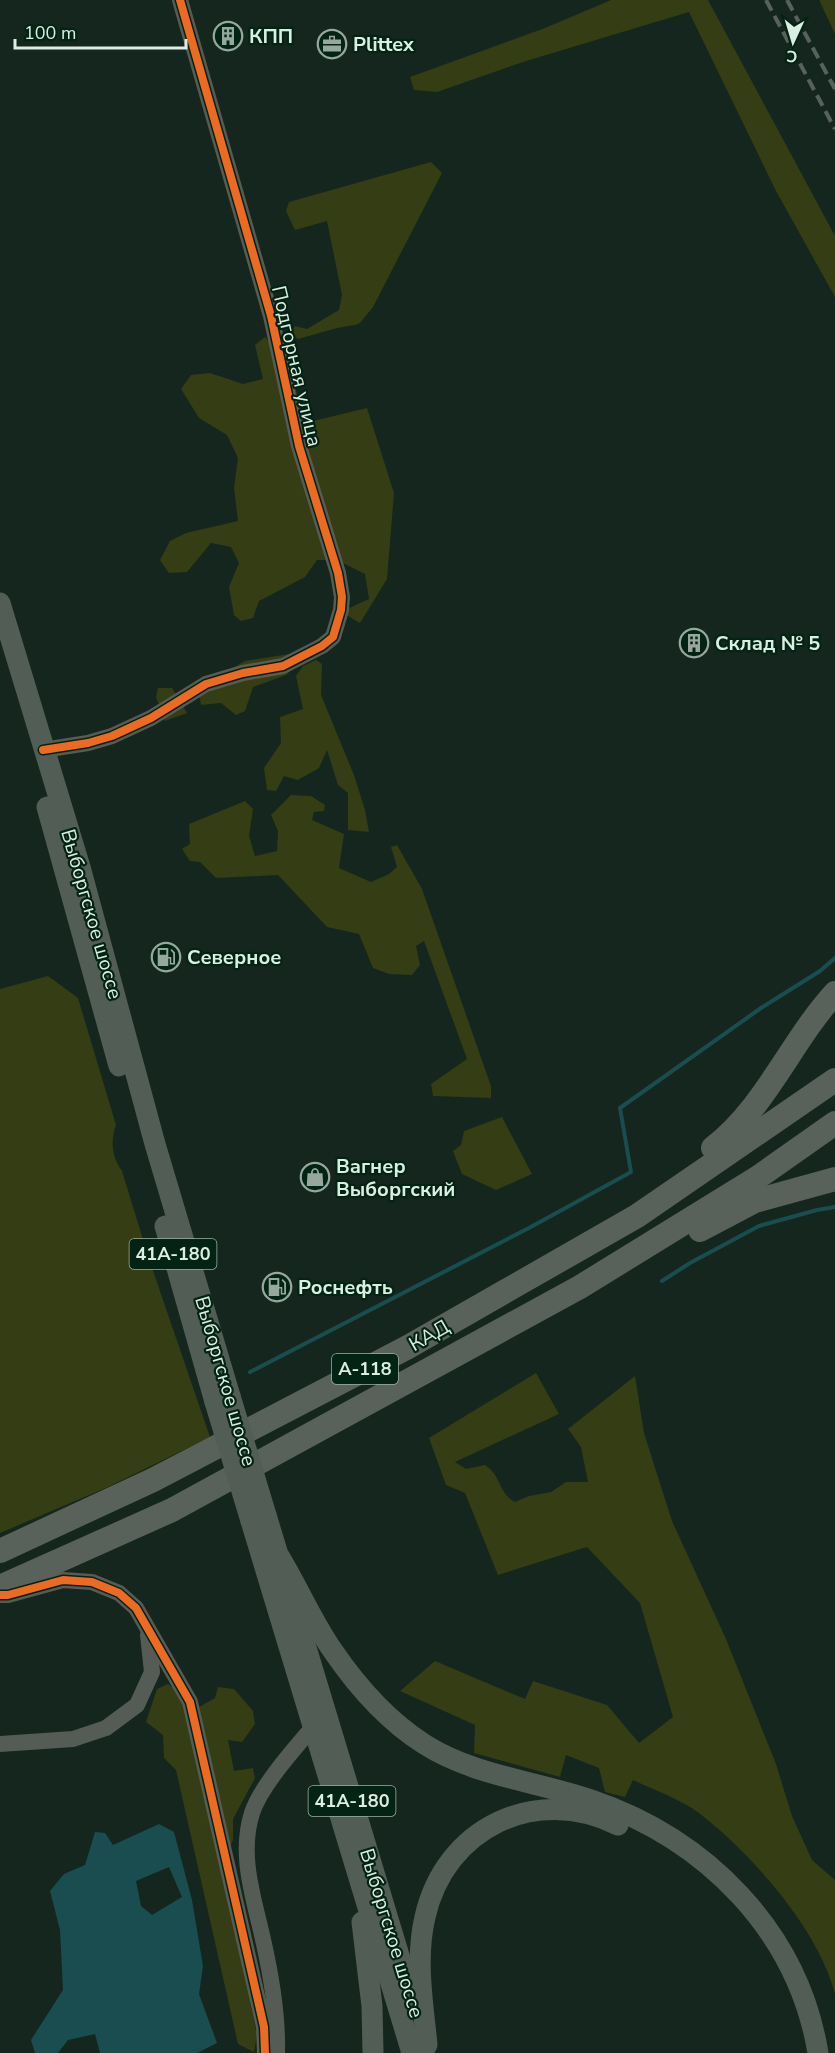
<svg xmlns="http://www.w3.org/2000/svg" width="835" height="2053" font-family="'Nunito Sans',sans-serif">
	<style>
		.green { fill: #343d13 }
		.water { fill: #194d4f; fill-rule: evenodd }
		.lines { fill: none; stroke-linecap: round; stroke-linejoin: round }
		.stream { stroke: #194d4f; stroke-width: 4 }
		.minor { stroke: #555c56; stroke-width: 16 }
		.major { stroke: #515d55; stroke-width: 21 }
		.highway { stroke: #58625b; stroke-width: 24 }
		.rail { stroke: #57625b; stroke-width: 4; stroke-dasharray: 12 6; stroke-linecap: butt }
		.major-bridge { stroke: #515d55; stroke-width: 21 }
		.cycleway-casing { stroke: #032414; stroke-width: 11 }
		.cycleway { stroke: #ed6a23; stroke-width: 8 }
		.labels { text-anchor: middle; stroke-width: 4.5; stroke-linejoin: round; paint-order: stroke }
		.shield { fill: #032414; stroke: #9ab1a4; stroke-width: 1.5 }
		.shield-label { font-size: 18px; font-weight: bold; fill: #dbeee2 }
		.poi-label { font-size: 20px; font-weight: bold; fill: #dbeee2; stroke: #032414; text-anchor: start }
		.street-label { font-size: 20px; fill: #dbeee2; stroke: #032414 }
	</style>
	<rect width="100%" height="100%" fill="#15261e"/>
	<g class="green">
		<path d="M 611,0 L 708,0 L 835,236 L 835,297 L 776,191 L 689,12 L 526,61 L 437,92 L 414,90 L 410,77 L 545,28 Z"/>
		<path d="M 820,0 L 835,0 L 835,34 L 820,2 Z"/>
		<path d="M 431,162 L 442,173 L 373,307 L 360,323 L 355,325 L 337,328 L 298,339 L 290,334 L 295,326 L 307,329 L 339,310 L 342,295 L 327,221 L 295,230 L 286,211 L 289,202 Z"/>
		<path d="M 265,337 L 288,362 L 305,423 L 367,408 L 394,493 L 387,579 L 360,623 L 348,616 L 347,609 L 369,599 L 365,574 L 337,560 L 317,560 L 305,577 L 259,601 L 253,618 L 241,621 L 234,615 L 229,587 L 239,563 L 231,547 L 211,543 L 187,572 L 169,573 L 160,560 L 170,541 L 186,533 L 238,521 L 234,488 L 238,458 L 227,435 L 199,418 L 181,389 L 191,375 L 210,373 L 243,384 L 263,379 L 255,345 Z"/>
		<path d="M 296,653 L 296,665 L 286,675 L 253,687 L 245,711 L 236,715 L 221,703 L 201,705 L 198,688 L 245,661 Z"/>
		<path d="M 316,660 L 322,664 L 321,695 L 354,775 L 365,810 L 369,832 L 348,830 L 348,793 L 338,785 L 327,750 L 319,768 L 298,780 L 284,776 L 276,791 L 267,790 L 264,768 L 281,743 L 280,717 L 303,709 L 296,676 L 303,666 Z"/>
		<path d="M 158,688 L 172,688 L 187,713 L 165,721 L 156,697 Z"/>
		<path d="M 291,795 L 311,796 L 325,805 L 324,811 L 314,812 L 312,820 L 344,834 L 339,868 L 371,882 L 389,874 L 397,867 L 391,847 L 397,845 L 422,889 L 491,1086 L 491,1098 L 433,1096 L 431,1084 L 467,1059 L 424,941 L 416,946 L 420,965 L 412,975 L 389,974 L 373,968 L 359,934 L 327,927 L 278,875 L 216,878 L 200,862 L 190,861 L 182,849 L 190,844 L 189,824 L 245,801 L 253,809 L 249,836 L 255,856 L 277,851 L 278,831 L 271,815 Z"/>
		<path d="M 48,976 L 78,998 L 116,1125 C 110,1141 112,1157 122,1171 L 149,1259 L 210,1437 L 108,1487 L 0,1533 L 0,989 Z"/>
		<path d="M 502,1117 L 532,1174 L 496,1190 L 462,1174 L 453,1151 L 461,1145 L 464,1131 Z"/>
		<path d="M 536,1373 L 559,1414 L 455,1462 L 466,1469 L 485,1465 C 502,1476 498,1493 515,1502 L 529,1496 L 551,1492 L 566,1482 L 588,1482 L 581,1447 L 568,1429 L 635,1376 L 644,1433 L 672,1521 L 726,1639 L 776,1764 L 792,1816 L 812,1860 L 835,1880 L 835,1994 C 819,1930 751,1853 699,1813 C 682,1800 652,1789 633,1780 L 625,1797 L 605,1792 L 599,1768 L 566,1755 L 560,1777 L 474,1753 L 475,1725 L 400,1691 L 435,1661 L 525,1699 L 533,1681 L 607,1705 L 639,1743 L 673,1717 L 640,1603 L 587,1547 L 498,1575 L 465,1493 L 446,1485 L 429,1438 Z"/>
		<path d="M 168,1684 L 175,1689 L 185,1709 L 215,1839 L 257,2035 L 254,2052 L 238,2044 L 176,1770 L 164,1758 L 163,1735 L 146,1722 L 157,1689 Z"/>
		<path d="M 218,1687 L 234,1689 L 253,1711 L 255,1724 L 242,1742 L 228,1740 L 234,1771 L 253,1768 L 255,1778 L 233,1819 L 233,1840 L 230,1847 L 199,1707 L 215,1698 Z"/>
	</g>
	<path class="water" d="M 159,1824 L 174,1832 L 192,1900 L 203,1966 L 199,1994 L 217,2043 L 197,2053 L 100,2053 L 95,2034 L 68,2040 L 58,2053 L 35,2053 L 31,2040 L 63,1990 L 60,1930 L 50,1891 L 64,1874 L 85,1865 L 95,1832 L 105,1833 L 113,1845 ZM 169,1867 L 182,1897 L 152,1915 L 141,1906 L 136,1881 Z"/>
	<g class="lines">
		<g class="stream">
			<path d="M 662,1281 L 690,1263 L 759,1226 L 817,1210 L 835,1207"/>
			<path d="M 250,1372 L 529,1228 L 631,1172 L 620,1108 L 761,1008 L 820,971 L 835,958"/>
		</g>
		<g class="minor">
			<path d="M 43,750 L 88,743 L 112,736 L 151,718 L 206,684 L 243,673 L 283,666 L 322,646 L 333,637 L 341,610 L 342,597 L 338,573 L 299,446 L 271,316 L 180,0"/>
			<path d="M 0,1595 L 8,1595 L 63,1580 L 92,1582 L 119,1593 L 136,1608 L 190,1702 L 264,2027 L 265,2053"/>
			<path d="M 0,1744 L 73,1739 L 106,1728 L 137,1705 L 152,1672 L 148,1635"/>
			<path d="M 277,2053 C 278,2016 272,1980 264,1944 C 255,1901 238,1857 252,1813 C 261,1786 294,1749 313,1727"/>
		</g>
		<g class="major">
			<path d="M 0,603 L 80,867 L 155,1144 L 230,1396"/>
			<path d="M 47,807 L 119,1066"/>
			<path d="M 165,1226 L 215,1402"/>
			<path d="M 266,1515 L 414,2005"/>
			<path d="M 251,1521 L 412,2053"/>
			<path d="M 279,1556 C 298,1587 312,1621 333,1651 C 357,1686 388,1721 424,1744 C 474,1776 536,1781 591,1800 C 706,1839 798,1931 818,2053"/>
			<path d="M 362,1922 L 372,2006 L 373,2053"/>
			<path d="M 427,2045 C 423,2003 415,1959 425,1917 C 445,1828 535,1784 618,1825"/>
		</g>
		<g class="highway">
			<path d="M 713,1148 C 766,1107 791,1041 835,993"/>
			<path d="M 700,1230 L 755,1201 L 835,1179"/>
			<path d="M 0,1551 L 153,1480 L 408,1347 L 637,1216 L 835,1080"/>
			<path d="M 0,1587 L 172,1510 L 580,1287 L 757,1178 L 835,1123"/>
		</g>
		<g class="rail">
			<path d="M 766,0 L 835,129"/>
			<path d="M 787,0 L 835,89"/>
		</g>
		<g class="major-bridge">
			<path d="M 230,1396 L 266,1515"/>
			<path d="M 215,1402 L 251,1521"/>
		</g>
		<g class="cycleway-casing">
			<g id="cycleway">
				<path d="M 43,750 L 88,743 L 112,736 L 151,718 L 206,684 L 243,673 L 283,666 L 322,646 L 333,637 L 341,610 L 342,597 L 338,573 L 299,446 L 271,316 L 180,0"/>
				<path d="M 0,1595 L 8,1595 L 63,1580 L 92,1582 L 119,1593 L 136,1608 L 190,1702 L 264,2027 L 265,2053"/>
			</g>
		</g>
		<use href="#cycleway" class="cycleway"/>
	</g>
	<defs>
		<g id="building-ring" transform="scale(1.5)"><circle r="9.5" fill="#032414" stroke="#96a89d" stroke-width="1.5"/><path d="M-4-6H4V6H1V3H-1V6H-4ZM-2.5-4.3h1.7v1.8h-1.7ZM.8-4.3h1.7v1.8H.8ZM-2.5-1h1.7V.8h-1.7ZM.8-1h1.7V.8H.8Z" fill="#96a89d"/></g>
		<g id="office-ring" transform="scale(1.5)"><circle r="9.5" fill="#032414" stroke="#96a89d" stroke-width="1.5"/><path d="M-6-3h4V-5.5h4V-3h4V5H-6ZM-1-4.5V-3h2v-1.5ZM-6 0V1H6V0Z" fill="#96a89d"/></g>
		<g id="fuel-ring" transform="scale(1.5)"><circle r="9.5" fill="#032414" stroke="#96a89d" stroke-width="1.5"/><path d="M-5.5-6h7V0h2V4h1.3V-2.5L3-4.5l.8-.8L6-3V5H2.5V1h-1V6h-7ZM-4.2-4.7v3.2H.2V-4.7Z" fill="#96a89d"/></g>
		<g id="shop-ring" transform="scale(1.5)"><circle r="9.5" fill="#032414" stroke="#96a89d" stroke-width="1.5"/><path d="M-5-2.5h2.3a2.7 3.5 0 0 1 5.4 0H5L5.5 6h-11ZM-1.5-2.5h3a1.5 2.3 0 0 0-3 0Z" fill="#96a89d"/></g>
	</defs>
	<g fill-rule="evenodd">
		<use href="#building-ring" x="228" y="36"/>
		<use href="#office-ring" x="332" y="44"/>
		<use href="#building-ring" x="694" y="643"/>
		<use href="#fuel-ring" x="166" y="957"/>
		<use href="#shop-ring" x="315" y="1177"/>
		<use href="#fuel-ring" x="277" y="1287"/>
	</g>
	<g class="labels">
		<g class="shield">
			<rect x="129.5" y="1239" width="87" height="30" rx="4.5"/>
			<rect x="332" y="1354" width="66" height="30" rx="4.5"/>
			<rect x="308.5" y="1786" width="87" height="30" rx="4.5"/>
		</g>
		<g class="shield-label">
			<text x="173" y="1260">41А-180</text>
			<text x="365" y="1375">А-118</text>
			<text x="352" y="1807">41А-180</text>
		</g>
		<g class="poi-label">
			<text x="249" y="43">КПП</text>
			<text x="353" y="51">Plittex</text>
			<text x="715" y="650">Склад № 5</text>
			<text x="187" y="964">Северное</text>
			<text x="336" y="1173">Вагнер<tspan x="336" dy="23">Выборгский</tspan></text>
			<text x="298" y="1294">Роснефть</text>
		</g>
		<g class="street-label">
			<text transform="translate(297 366) rotate(77)" y="7">Подгорная улица</text>
			<text transform="translate(92 914) rotate(74)" y="7">Выборгское шоссе</text>
			<text transform="translate(429 1335) rotate(-30)" y="7">КАД</text>
			<text transform="translate(226 1381) rotate(74)" y="7">Выборгское шоссе</text>
			<text transform="translate(392 1933) rotate(73)" y="7">Выборгское шоссе</text>
		</g>
	</g>
	<g transform="translate(793 42) rotate(184)" stroke="#032414" stroke-width="4.5" paint-order="stroke">
	<path d="M0-4.5L10 22L0 15L-10 22Z" fill="#dbeee2"/>
	<text y="-9" font-size="16" font-weight="bold" text-anchor="middle" fill="#dbeee2">С</text>
	</g>
	<path d="M15 39v9h171v-9" fill="none" stroke="#dbeee2" stroke-width="3"/>
	<text x="24" y="39" font-size="18" fill="#dbeee2" stroke="#032414" stroke-width="4.5" paint-order="stroke">100 m</text>
</svg>
